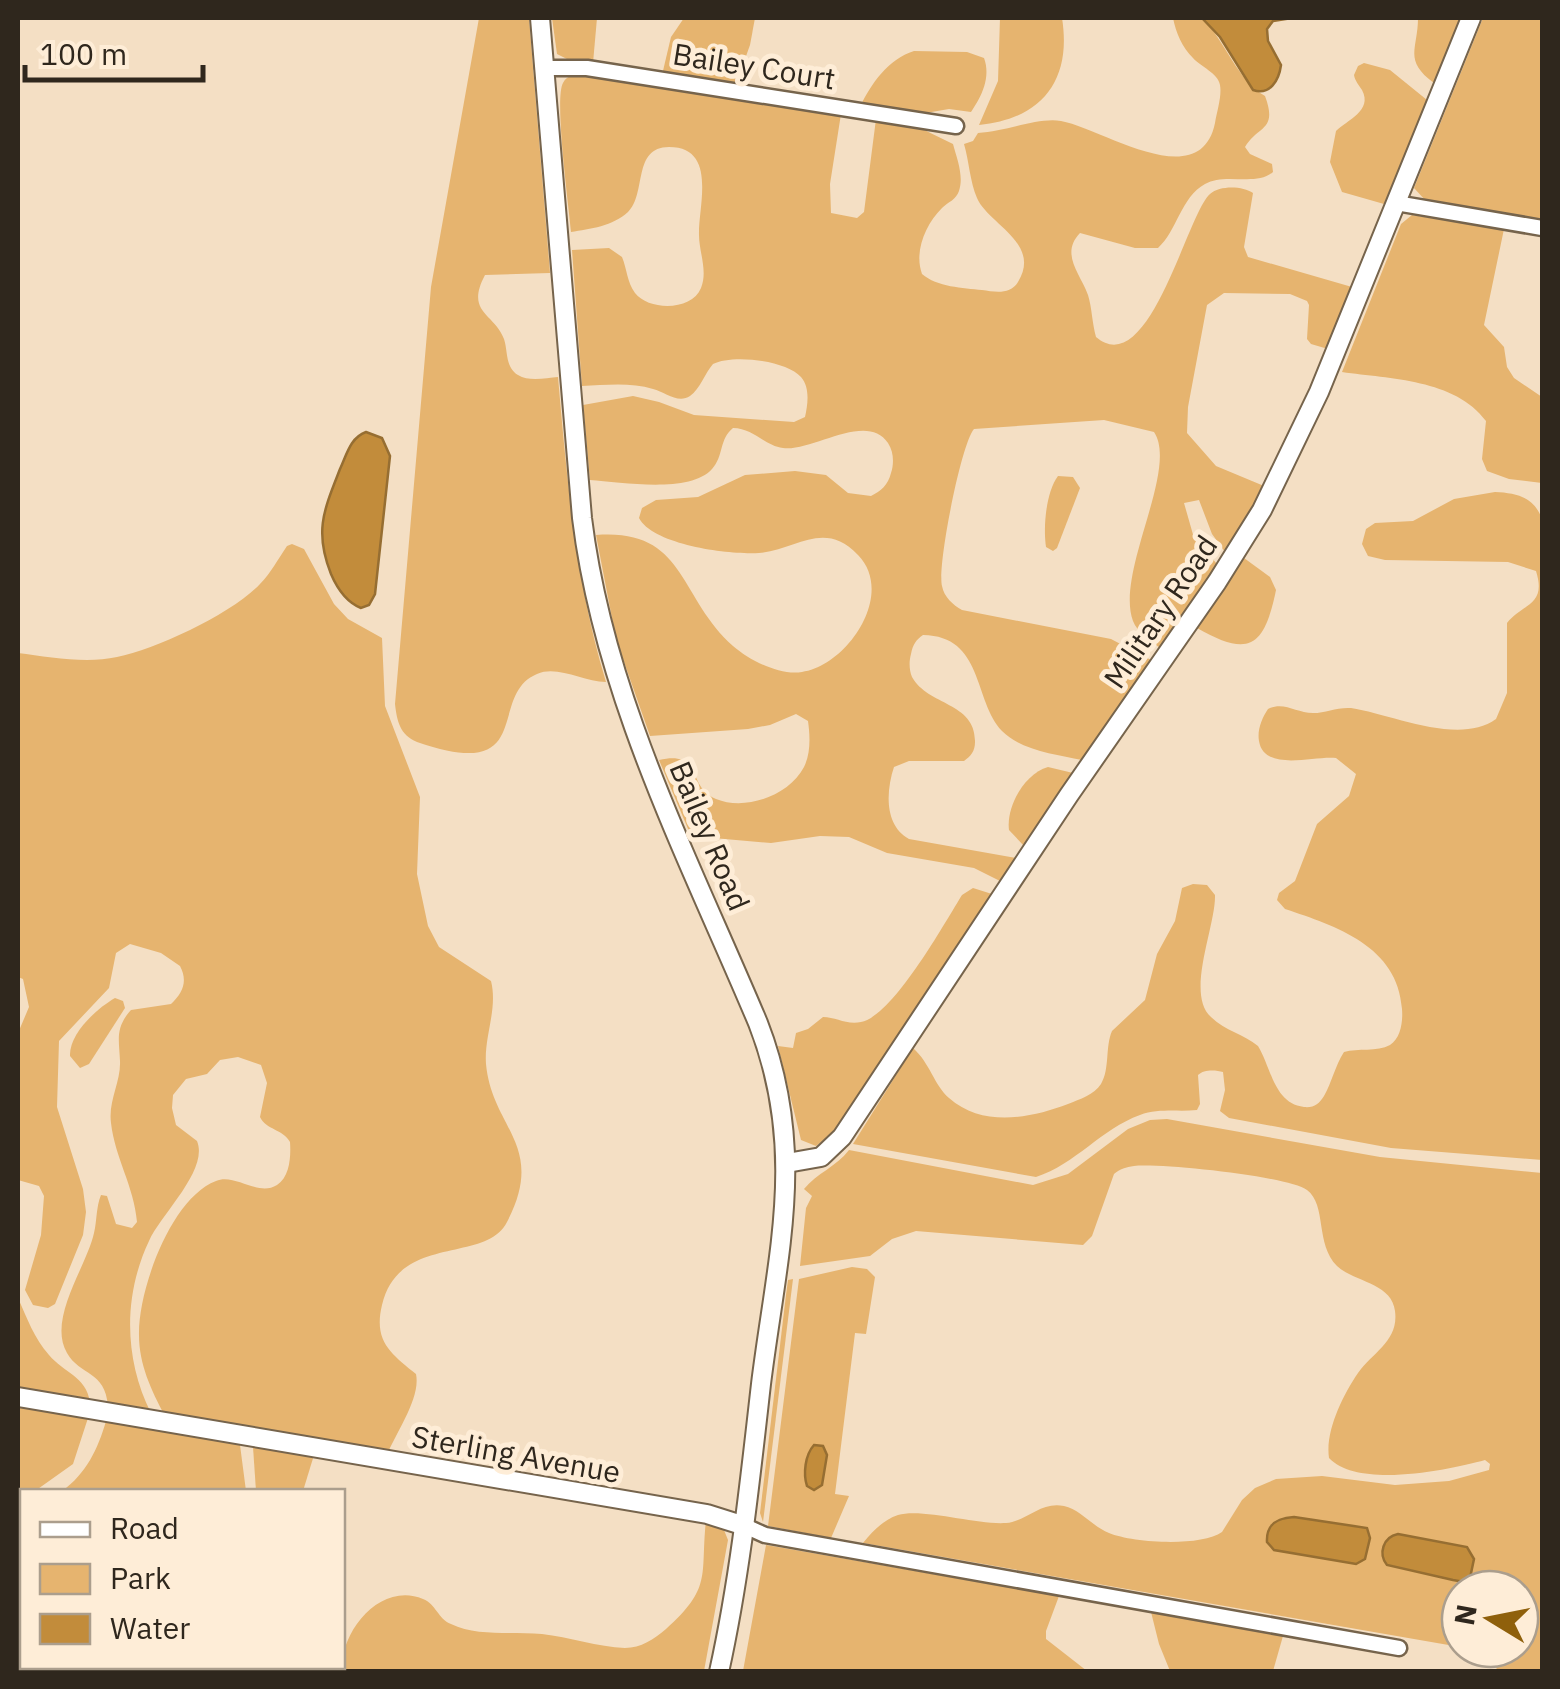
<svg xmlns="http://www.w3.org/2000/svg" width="1560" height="1689" font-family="'IBM Plex Sans',sans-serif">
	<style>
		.green { fill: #e6b46f }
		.water { fill: #c28c3b; stroke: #966e32; stroke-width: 2.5 }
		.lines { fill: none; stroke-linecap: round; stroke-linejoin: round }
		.minor-casing { stroke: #76644c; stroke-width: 19 }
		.tertiary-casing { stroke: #76644c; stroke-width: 22 }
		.secondary-casing { stroke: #76644c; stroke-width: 22 }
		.minor { stroke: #fff; stroke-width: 14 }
		.tertiary { stroke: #fff; stroke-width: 18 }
		.secondary { stroke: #fff; stroke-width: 18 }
		.labels { text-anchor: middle; stroke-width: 10; stroke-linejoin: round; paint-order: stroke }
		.street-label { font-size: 30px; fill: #2f271d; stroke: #feedd7 }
	</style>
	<rect width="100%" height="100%" fill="#f4dfc4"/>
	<g class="green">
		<path d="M 479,18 L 529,18 L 550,273 L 485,275 C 465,313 494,313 504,339 C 508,351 505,367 518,375 C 529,382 546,378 558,377 C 567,481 576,583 606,682 C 583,682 558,665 537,674 C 486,695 538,784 417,742 C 400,735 397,721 395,704 L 431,287 Z"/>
		<path d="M 552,18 L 597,18 L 593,63 L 567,59 L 557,54 Z"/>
		<path d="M 684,18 L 755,18 L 750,45 L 735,87 L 662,75 L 671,37 Z"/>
		<path d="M 1000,18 L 1062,18 C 1072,80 1042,119 979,125 L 998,81 Z"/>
		<path d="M 1173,18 L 1202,18 C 1226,42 1237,80 1265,96 C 1278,131 1258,125 1245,147 L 1250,154 L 1272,164 L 1273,172 C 1256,187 1225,172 1205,184 C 1181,197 1177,231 1158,248 L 1135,248 L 1080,233 C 1060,254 1080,273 1088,295 C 1092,308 1092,323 1096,337 C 1149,382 1187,214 1210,194 C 1220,185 1243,186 1253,193 L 1244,247 L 1248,257 L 1352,287 L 1328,349 L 1311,344 L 1307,339 L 1309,305 L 1307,301 L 1290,294 L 1224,293 L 1207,305 L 1188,407 L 1187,433 L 1216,466 L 1264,486 L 1225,552 L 1212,534 L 1199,500 L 1184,503 L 1194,538 L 1217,564 L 1160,648 C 1150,640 1137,632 1133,621 C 1115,573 1179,469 1154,432 L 1104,420 L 974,429 C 961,444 937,566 942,586 C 944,597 953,605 962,610 L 1111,639 L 1151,660 L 1082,760 C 1056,754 1022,751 1002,731 C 973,700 984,636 923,635 C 916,640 913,644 911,654 C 909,661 909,670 912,677 C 928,706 976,702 975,742 C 975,751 971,756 964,761 L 909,761 L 894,767 C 886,791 884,825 909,839 L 1016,858 L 1000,881 L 974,868 L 887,853 L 849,837 L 820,836 L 771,843 L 691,836 L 659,760 C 704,750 686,787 716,799 C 745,811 789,796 804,767 C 811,753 810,735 808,721 L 796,714 L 770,725 L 748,729 L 650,736 L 616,639 L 596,535 C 686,528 678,597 733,646 C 749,660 780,676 802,672 C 847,666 896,594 858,555 C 824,519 796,550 759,553 C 730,555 653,545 639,518 L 642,508 L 656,500 L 698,497 L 745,475 L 795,471 L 826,475 L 848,493 L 871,496 C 881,491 888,485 891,473 C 894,464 894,452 888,443 C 867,411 812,452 783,448 C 765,446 753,428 733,428 C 719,439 724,456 712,469 C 690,494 621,482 590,480 L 583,405 L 633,396 L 659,402 L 694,415 L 794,422 L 805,417 C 808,404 810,387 801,377 C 786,360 732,354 713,364 C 705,373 700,389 690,396 C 678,404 665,392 653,389 C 631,382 605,385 582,386 L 572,250 L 609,248 L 622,257 C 627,269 627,282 635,293 C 649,311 692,311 701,288 C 708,271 699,252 699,235 C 698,207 718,147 669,147 C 632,147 647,194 628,212 C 613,226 590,229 571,232 C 569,207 554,99 563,83 C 567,75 575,74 583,74 L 841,114 L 830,184 L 831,213 L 857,218 L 864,212 L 876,119 L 914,125 L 953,144 C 957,159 964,176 959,191 C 956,200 948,202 942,208 C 925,225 914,252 922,274 C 937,287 963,288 982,290 C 995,292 1010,295 1018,282 C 1042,243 988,224 977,198 C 970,182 969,161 964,144 L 973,141 L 978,133 C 1005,132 1038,117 1061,121 C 1101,128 1200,196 1215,123 C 1217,111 1222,96 1220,85 C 1218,73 1201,67 1193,58 C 1182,47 1176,33 1173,18 Z"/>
		<path d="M 1418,18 L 1460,18 L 1434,83 C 1403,60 1418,49 1418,18 Z"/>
		<path d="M 1483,18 L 1542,18 L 1542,222 L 1426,201 L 1414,188 Z"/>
		<path d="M 914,51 L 967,52 L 984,58 C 991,77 982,96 971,112 L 949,109 L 914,115 L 860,107 C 871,84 888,59 914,51 Z"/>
		<path d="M 1364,63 L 1390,70 L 1427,100 L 1384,204 L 1342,192 L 1330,162 L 1336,131 C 1347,120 1373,111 1362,90 C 1359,85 1355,81 1354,75 L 1358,66 Z"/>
		<path d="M 1412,215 L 1504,229 L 1484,325 L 1504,347 L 1507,367 L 1514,378 L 1542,397 L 1542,483 L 1509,479 L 1487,471 L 1482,459 L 1486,421 C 1455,379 1390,379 1342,372 L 1401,224 Z"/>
		<path d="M 1058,476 L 1073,477 L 1080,488 L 1057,548 L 1053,551 L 1046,547 C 1043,527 1046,492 1058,476 Z"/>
		<path d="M 1495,492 C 1517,493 1534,497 1542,519 L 1542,1160 L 1391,1148 L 1229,1118 L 1220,1111 L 1225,1090 L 1223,1072 C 1216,1070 1204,1069 1198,1075 L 1200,1104 L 1197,1110 C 1178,1112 1159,1108 1140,1115 C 1101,1129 1076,1164 1036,1177 L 853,1144 L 913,1048 C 930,1063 934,1085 949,1098 C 983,1128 1031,1118 1068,1104 C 1080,1099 1094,1095 1101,1084 C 1110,1069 1105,1047 1112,1031 L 1145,1000 L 1157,954 L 1175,921 L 1182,888 L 1193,884 L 1207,885 L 1215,895 C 1216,926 1185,994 1211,1017 C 1225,1031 1244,1034 1258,1046 C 1271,1067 1274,1104 1304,1107 C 1314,1108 1319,1104 1324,1096 C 1332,1082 1335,1066 1344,1052 C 1358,1048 1377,1052 1390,1045 C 1401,1038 1403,1021 1402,1009 C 1398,946 1336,926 1285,909 L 1277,900 L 1279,893 L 1295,881 L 1317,824 L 1349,796 L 1356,774 L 1336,758 C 1316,755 1264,773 1259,741 C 1257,730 1262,718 1268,709 C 1284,701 1296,713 1313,713 C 1326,713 1337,707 1351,708 C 1391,714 1459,746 1496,719 L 1507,693 L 1507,623 C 1523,603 1547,606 1536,571 L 1508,562 L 1385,560 L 1368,556 L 1362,544 L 1366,529 L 1375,523 L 1413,521 L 1454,499 Z"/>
		<path d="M 292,544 L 304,549 L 334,604 L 348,619 L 382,638 L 385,706 L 420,797 L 417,874 L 428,926 L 439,947 L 491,981 C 498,1009 484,1036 486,1064 C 492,1129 547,1145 507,1222 C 486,1264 399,1233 382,1305 C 373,1342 392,1354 416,1374 C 421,1398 396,1432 387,1455 L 165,1416 C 151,1390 139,1364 139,1335 C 138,1290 171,1198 216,1181 C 235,1173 258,1197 277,1185 C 290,1177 291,1156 290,1142 C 283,1129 266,1130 260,1117 L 267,1083 L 261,1065 L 238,1057 L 220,1060 L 207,1074 L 186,1079 L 173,1095 L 172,1108 L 176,1125 L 197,1141 C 209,1170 161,1214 149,1241 C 123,1296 124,1359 151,1413 L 108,1406 C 105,1370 80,1376 67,1353 C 47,1319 87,1266 94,1233 C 97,1221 96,1207 101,1195 L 107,1196 L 116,1224 L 132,1228 L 137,1222 C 134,1186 115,1158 111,1123 C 108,1101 121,1082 120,1061 C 119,1039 115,1028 131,1010 L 171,1004 C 183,993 188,981 180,966 L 161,953 L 130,944 L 116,953 L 109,988 L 59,1041 L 57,1107 L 83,1189 L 86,1212 L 83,1235 L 55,1304 L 48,1308 L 33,1305 L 25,1290 L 41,1235 L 44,1196 L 39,1186 L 18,1180 L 18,1033 L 29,1007 L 23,979 L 18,977 L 18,653 C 49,657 86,664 117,657 C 157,649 233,613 260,584 C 271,573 278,559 287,546 Z"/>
		<path d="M 1244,558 L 1270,577 L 1276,590 C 1264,649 1248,657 1197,628 Z"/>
		<path d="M 1048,767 L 1073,773 L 1024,846 L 1009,830 C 1006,807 1024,774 1048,767 Z"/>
		<path d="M 973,888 L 992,894 L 835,1131 L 816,1146 L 801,1140 L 778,1046 L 793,1048 L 796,1033 L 808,1029 L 823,1017 C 836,1017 846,1025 861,1022 C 893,1016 944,924 962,895 Z"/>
		<path d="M 115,998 L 123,1001 L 125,1008 L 89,1064 L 80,1068 L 70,1056 C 69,1034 96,1009 115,998 Z"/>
		<path d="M 1167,1119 L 1380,1157 L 1542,1173 L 1542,1671 L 1497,1671 L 1494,1655 L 1469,1649 L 1520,1649 L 1520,1589 L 1460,1589 L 1460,1647 L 863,1543 C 873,1531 883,1520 898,1515 C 923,1508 976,1525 1006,1523 C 1027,1521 1041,1501 1064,1506 C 1080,1509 1093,1527 1109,1533 C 1133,1543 1201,1547 1222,1532 L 1242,1500 L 1255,1488 L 1276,1479 L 1322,1476 L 1395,1485 L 1449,1481 L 1489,1470 L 1490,1464 L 1485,1460 C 1449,1470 1358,1489 1329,1458 C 1325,1431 1343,1395 1358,1373 C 1373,1352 1399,1341 1395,1311 C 1392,1283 1354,1282 1337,1266 C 1315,1244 1327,1205 1307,1190 C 1288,1176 1160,1163 1134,1166 C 1126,1167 1120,1169 1114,1174 L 1092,1236 L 1083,1245 L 916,1231 L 892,1239 L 870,1256 L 800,1266 L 806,1208 L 812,1196 L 804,1189 C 817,1173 836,1167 849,1150 L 1033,1185 L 1068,1174 L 1128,1129 L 1150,1120 Z"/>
		<path d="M 852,1267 L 867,1269 L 875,1277 L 866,1334 L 855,1333 L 835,1494 L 849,1496 L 831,1538 L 768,1526 L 799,1279 Z"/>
		<path d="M 793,1279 L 763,1522 L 760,1513 L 786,1295 L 788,1280 Z"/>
		<path d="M 18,1298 C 27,1318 34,1338 49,1355 C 64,1373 86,1376 90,1402 L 18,1390 Z"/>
		<path d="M 18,1405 L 88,1418 L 73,1464 L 35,1491 L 22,1492 L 22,1666 L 221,1667 L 220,1671 L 18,1671 Z"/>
		<path d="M 106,1421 L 240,1445 L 246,1491 L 62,1491 C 86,1474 98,1449 106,1421 Z"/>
		<path d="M 253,1447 L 314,1455 L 303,1491 L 256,1491 Z"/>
		<path d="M 706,1520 L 722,1525 L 728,1540 L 704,1671 L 334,1672 L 337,1667 L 342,1666 C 343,1628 382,1582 423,1599 C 436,1604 438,1619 451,1624 C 477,1637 513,1631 542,1634 C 569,1637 598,1647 625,1648 C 641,1648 654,1639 666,1629 C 713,1587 700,1576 706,1520 Z"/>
		<path d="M 766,1545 L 1059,1596 L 1046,1631 L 1046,1639 L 1087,1671 L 743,1671 Z"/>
		<path d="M 1151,1612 L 1283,1636 L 1273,1671 L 1170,1671 L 1159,1644 Z"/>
	</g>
	<g class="water">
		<path d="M 1202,18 L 1292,18 L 1273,21 L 1267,29 L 1268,41 L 1281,65 C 1279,80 1270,96 1253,90 L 1220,37 Z"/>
		<path d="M 366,432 L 382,438 L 390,456 L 375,594 L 369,605 L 361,608 C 346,602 337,588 331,574 C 314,531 324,510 340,469 C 347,454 350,438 366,432 Z"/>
		<path d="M 814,1445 L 823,1446 L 827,1455 L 822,1485 L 814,1490 L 807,1486 C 803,1474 805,1455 814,1445 Z"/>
		<path d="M 1294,1517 L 1367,1528 L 1370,1538 L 1365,1559 L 1356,1564 L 1274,1550 L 1267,1542 C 1266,1524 1277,1518 1294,1517 Z"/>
		<path d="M 1398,1534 L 1467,1547 L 1474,1559 L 1470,1578 L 1464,1582 L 1453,1580 L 1387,1565 C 1378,1554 1383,1537 1398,1534 Z"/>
	</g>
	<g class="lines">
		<g class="minor-casing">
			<g id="minor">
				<path d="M 543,68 L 587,68 L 956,126"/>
				<path d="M 1396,203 L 1542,228"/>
				<path d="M 745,1526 L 765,1535 L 1399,1648"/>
			</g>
		</g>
		<g class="tertiary-casing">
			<g id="tertiary">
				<path d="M 787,1163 L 821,1157 L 842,1137 L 1069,795 L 1217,582 L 1262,510 L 1319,392 L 1471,18"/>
				<path d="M 18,1397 L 707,1514 L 745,1526"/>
			</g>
		</g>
		<g class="secondary-casing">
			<path id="secondary" d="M 540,18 L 582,518 C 604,697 689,859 758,1023 C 808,1151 777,1255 761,1384 C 750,1481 740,1577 719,1672"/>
		</g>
		<use href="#minor" class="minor"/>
		<use href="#tertiary" class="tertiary"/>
		<use href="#secondary" class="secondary"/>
	</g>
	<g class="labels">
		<g class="street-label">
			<text transform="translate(754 67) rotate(9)" y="10">Bailey Court</text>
			<text transform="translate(1161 612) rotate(-56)" y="10">Military Road</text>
			<text transform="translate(709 836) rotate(67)" y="10">Bailey Road</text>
			<text transform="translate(516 1455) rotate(10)" y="10">Sterling Avenue</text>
		</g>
	</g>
	<rect width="1560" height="1689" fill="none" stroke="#2f271d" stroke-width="40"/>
	<rect x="20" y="1489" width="325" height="180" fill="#feedd7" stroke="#ab9e8d" stroke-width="2.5"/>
	<rect x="40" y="1522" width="50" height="15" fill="#ffffff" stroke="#ab9e8d" stroke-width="2.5"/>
	<text x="110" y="1539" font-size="30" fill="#2f271d">Road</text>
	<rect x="40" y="1564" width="50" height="30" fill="#e6b46f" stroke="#ab9e8d" stroke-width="2.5"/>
	<text x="110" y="1589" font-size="30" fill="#2f271d">Park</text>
	<rect x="40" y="1614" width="50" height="30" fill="#c28c3b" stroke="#ab9e8d" stroke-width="2.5"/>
	<text x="110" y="1639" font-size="30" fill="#2f271d">Water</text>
	<g transform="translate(1490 1619) rotate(280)"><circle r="48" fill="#feedd7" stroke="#ab9e8d" stroke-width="2.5"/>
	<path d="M0-8L18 38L0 25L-18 38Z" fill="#8f600b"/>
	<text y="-15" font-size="28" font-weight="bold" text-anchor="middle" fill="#2f271d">N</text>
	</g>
	<path d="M25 65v15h178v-15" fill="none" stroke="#2f271d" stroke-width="5"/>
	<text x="40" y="65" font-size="30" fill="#2f271d" stroke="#feedd7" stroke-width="8" paint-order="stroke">100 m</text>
</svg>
